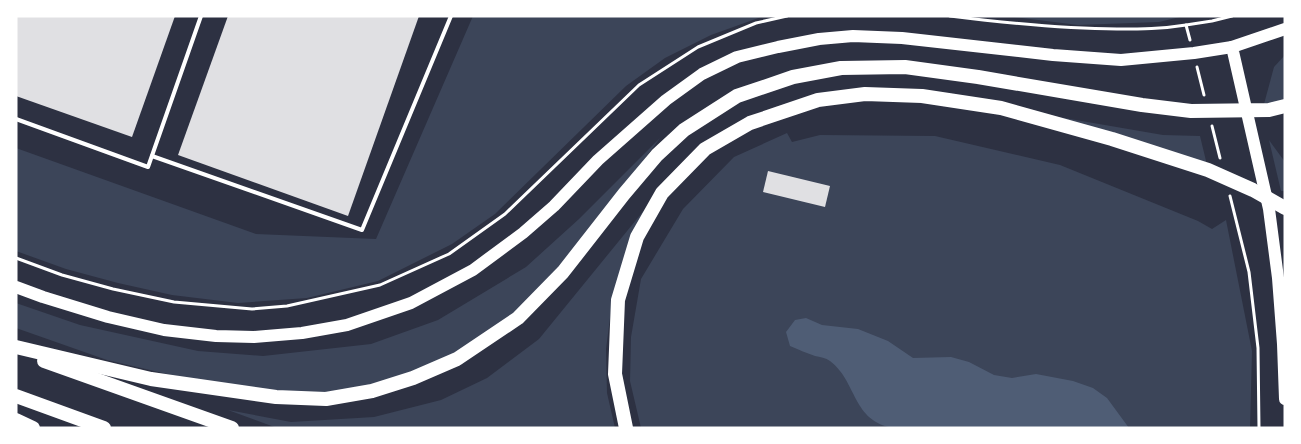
<svg xmlns="http://www.w3.org/2000/svg" width="1301" height="444" font-family="'Nunito Sans',sans-serif">
	<style>
		.green { fill: #3c4559 }
		.water { fill: #4f5d75 }
		.building { fill: #e0e0e3 }
		.lines { fill: none; stroke-linecap: round; stroke-linejoin: round }
		.path { stroke: #fff; stroke-width: 3 }
		.service { stroke: #fff; stroke-width: 4 }
		.primary { stroke: #fff; stroke-width: 12 }
		.trunk { stroke: #fff; stroke-width: 14 }
	</style>
	<rect width="100%" height="100%" fill="#2d3142"/>
	<g class="green">
		<path d="M 473,16 L 764,16 L 711,35 L 665,58 L 626,86 L 495,214 L 452,244 L 378,281 L 307,298 L 238,303 L 172,295 L 118,283 L 66,269 L 16,251 L 16,148 L 256,234 L 376,239 Z"/>
		<path d="M 1007,16 L 1184,16 L 1159,22 L 1078,25 Z"/>
		<path d="M 1285,55 L 1285,103 L 1264,104 L 1274,67 Z"/>
		<path d="M 1041,114 L 1163,135 L 1200,136 L 1207,165 Z"/>
		<path d="M 787,133 L 792,142 L 820,135 L 935,136 L 1060,165 L 1198,221 L 1212,229 L 1226,220 L 1252,351 L 1250,428 L 641,428 L 630,381 L 631,337 L 641,279 L 683,209 L 734,157 Z"/>
		<path d="M 660,138 L 600,220 L 561,268 L 515,316 L 456,355 L 364,389 L 315,396 L 235,386 L 167,374 L 107,360 L 16,328 L 16,303 L 80,325 L 198,351 L 263,356 L 371,344 L 438,320 L 526,267 L 579,219 Z"/>
		<path d="M 1269,140 L 1285,162 L 1285,191 L 1281,191 Z"/>
		<path d="M 654,198 L 613,295 L 606,349 L 607,393 L 615,428 L 277,428 L 228,410 L 291,422 L 374,417 L 441,400 L 487,378 L 539,339 Z"/>
	</g>
	<path class="water" d="M 806,318 L 822,325 L 858,329 L 888,341 L 913,358 L 951,357 L 969,362 L 994,375 L 1012,378 L 1036,374 L 1073,381 L 1093,388 L 1107,398 L 1129,428 L 947,428 L 937,427 L 894,428 C 852,422 857,381 830,361 C 826,358 820,357 815,356 C 807,353 799,350 790,346 L 786,332 L 795,320 Z"/>
	<g class="building">
		<path d="M 16,16 L 175,16 L 132,137 L 16,96 Z"/>
		<path d="M 228,16 L 419,16 L 348,216 L 178,155 Z"/>
		<path d="M 768,171 L 830,186 L 825,207 L 763,192 Z"/>
	</g>
	<g class="lines">
		<g class="path">
			<path d="M 950,16 C 1006,23 1061,29 1117,29 C 1141,29 1162,29 1186,25"/>
			<path d="M 1190,40 L 1186,25 L 1212,21 L 1232,16"/>
			<path d="M 1197,67 L 1204,95"/>
			<path d="M 1212,126 L 1220,158"/>
			<path d="M 1230,196 L 1249,272 L 1258,348 L 1259,428"/>
			<path d="M 16,258 L 62,275 L 113,289 L 174,302 L 252,309 L 287,306 L 380,285 L 449,254 L 505,214 L 639,85 L 698,47 L 756,23 L 787,16"/>
		</g>
		<g class="service">
			<path d="M 16,119 L 148,167 L 201,16"/>
			<path d="M 152,156 L 362,230 L 451,16"/>
		</g>
		<g class="primary">
			<path d="M 1285,29 L 1232,47 L 1269,209 L 1278,278 L 1283,344 L 1285,399"/>
			<path d="M 16,287 L 43,297 L 108,317 L 164,330 L 216,336 L 254,337 L 302,333 L 347,325 L 411,303 L 473,270 L 523,233 L 554,206 L 598,160 L 666,100 L 702,74 L 737,57 L 778,47 L 819,39 L 853,36 L 902,38 L 1053,55 L 1121,60 L 1194,53 L 1232,47"/>
		</g>
		<g class="trunk">
			<path d="M 16,347 L 151,379 L 276,397 L 326,399 L 372,391 L 413,378 L 457,359 L 518,318 L 563,272 L 624,194 L 657,155 L 684,130 L 737,96 L 793,77 L 841,68 L 905,67 L 978,77 L 1142,105 L 1191,111 L 1269,110 L 1285,106"/>
			<path d="M 44,361 L 232,428"/>
			<path d="M 16,396 L 104,428"/>
			<path d="M 16,420 L 33,428"/>
			<path d="M 626,428 L 615,374 L 618,300 L 637,237 L 662,193 L 705,149 L 750,123 L 818,100 L 865,94 L 922,96 L 1001,108 L 1112,139 L 1208,170 L 1253,190 L 1285,208"/>
		</g>
	</g>
	<rect width="1301" height="444" fill="none" stroke="#ffffff" stroke-width="35"/>
</svg>
